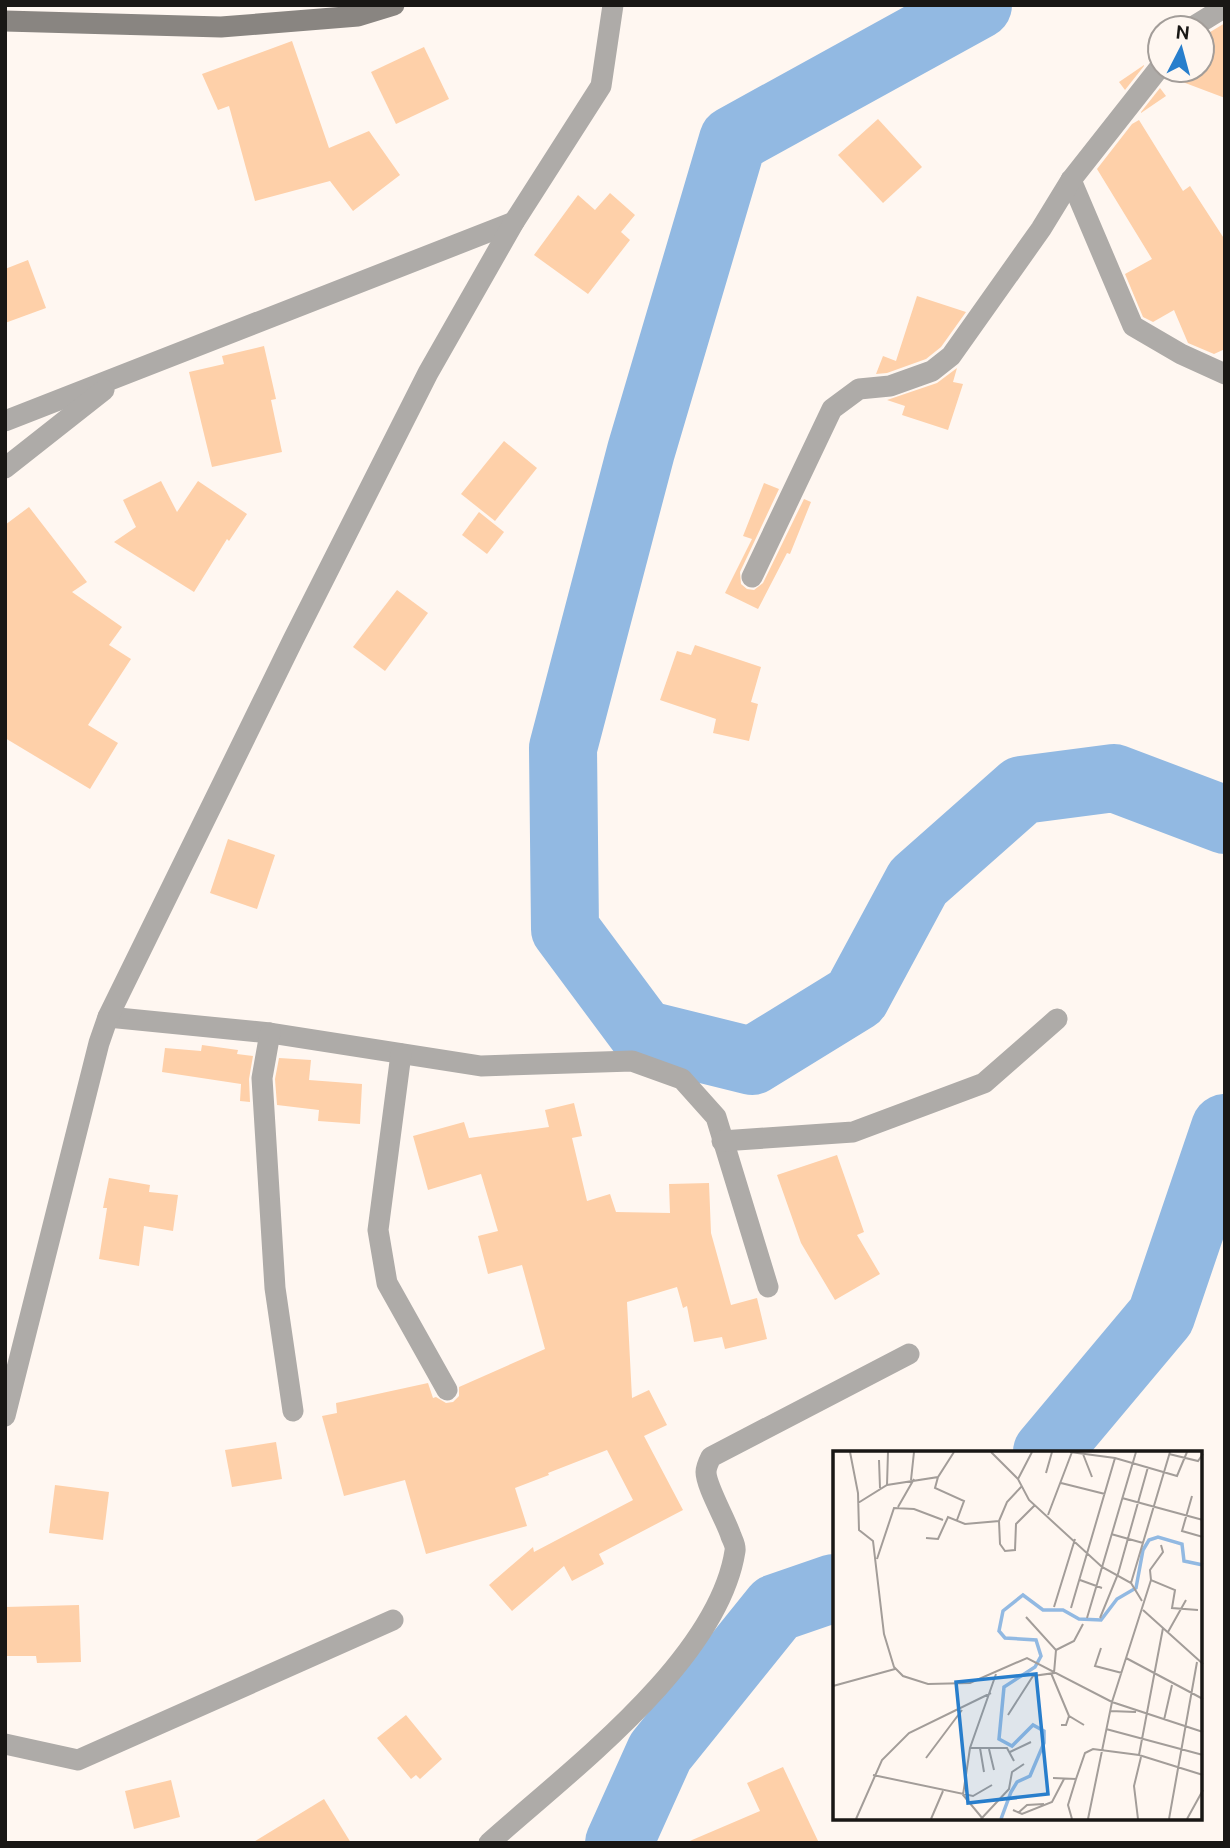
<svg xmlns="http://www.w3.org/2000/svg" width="1230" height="1848" font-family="Ubuntu,sans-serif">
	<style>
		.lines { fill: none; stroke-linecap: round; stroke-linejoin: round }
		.river { stroke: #92b9e2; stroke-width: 68 }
		.building { fill: #fed0a9 }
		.street { stroke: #aeaba8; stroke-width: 21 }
		.secondary { stroke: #898581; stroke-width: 21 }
		.inset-river { fill: none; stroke: #92b9e2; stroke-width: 3.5 }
		.inset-road { fill: none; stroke: #a39d99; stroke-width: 2 }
		.view { fill: #287ecc; fill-opacity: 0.15; stroke: #287ecc; stroke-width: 3.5 }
		.inset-edge { fill: none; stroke: #191715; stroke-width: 3.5 }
	</style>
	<rect width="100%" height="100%" fill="#fff7f1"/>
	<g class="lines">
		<g class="river">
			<path d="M 978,5 L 733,140 L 641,451 L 563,748 L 565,929 L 643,1034 L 752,1061 L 856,997 L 918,882 L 1022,790 L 1114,778 L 1225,820"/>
			<path d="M 1047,1452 L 1161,1316 L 1225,1128"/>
			<path d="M 619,1843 L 660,1752 L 776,1608 L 834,1588"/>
		</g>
	</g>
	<g class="building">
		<path d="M 1225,23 L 1225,98 L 1172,78 L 1175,70 L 1202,70 L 1202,37 Z"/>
		<path d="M 292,41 L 329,148 L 369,131 L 400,175 L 353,211 L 330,181 L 255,201 L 229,106 L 218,110 L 202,74 Z"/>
		<path d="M 424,47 L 449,99 L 396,124 L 371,72 Z"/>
		<path d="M 1144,65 L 1144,66 L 1125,90 L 1119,82 Z"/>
		<path d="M 1160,88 L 1166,96 L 1141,113 L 1141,112 Z"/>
		<path d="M 878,119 L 922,167 L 883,203 L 838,155 Z"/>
		<path d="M 1139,120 L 1183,191 L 1190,186 L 1225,240 L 1225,349 L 1214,354 L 1188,343 L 1174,310 L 1153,322 L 1143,317 L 1125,274 L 1152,259 L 1097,169 L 1132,124 Z"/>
		<path d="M 610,193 L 635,215 L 621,232 L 630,240 L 588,294 L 534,255 L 578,195 L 595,210 Z"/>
		<path d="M 28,260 L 46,308 L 5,323 L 5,269 Z"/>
		<path d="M 917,296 L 966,312 L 941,347 L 926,359 L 887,373 L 876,374 L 883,356 L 896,361 Z"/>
		<path d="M 264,346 L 276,399 L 271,400 L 282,452 L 212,467 L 189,372 L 224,364 L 222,356 Z"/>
		<path d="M 957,368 L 953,382 L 963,384 L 948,430 L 902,415 L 905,406 L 887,400 L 937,383 Z"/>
		<path d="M 504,441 L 537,468 L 495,521 L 461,494 Z"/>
		<path d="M 161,481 L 177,512 L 198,481 L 247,514 L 229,541 L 227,539 L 194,592 L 114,542 L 136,527 L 123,500 Z"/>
		<path d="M 764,483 L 779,489 L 740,572 L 741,584 L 747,589 L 754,590 L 763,583 L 804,499 L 811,502 L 790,554 L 787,553 L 758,609 L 725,593 L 752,539 L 743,536 Z"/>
		<path d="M 29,507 L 87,582 L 72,592 L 122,627 L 109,645 L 131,659 L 88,725 L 118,743 L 90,789 L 5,738 L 5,525 Z"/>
		<path d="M 479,512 L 504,532 L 487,554 L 462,535 Z"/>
		<path d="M 397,590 L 428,613 L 385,671 L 353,647 Z"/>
		<path d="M 695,645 L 761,667 L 751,702 L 758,704 L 749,741 L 713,733 L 716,719 L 660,700 L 677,651 L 691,655 Z"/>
		<path d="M 228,839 L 275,855 L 257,909 L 210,893 Z"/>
		<path d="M 202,1045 L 238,1050 L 237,1054 L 253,1056 L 249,1079 L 250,1102 L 240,1101 L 241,1084 L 162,1072 L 165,1048 L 201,1051 Z"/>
		<path d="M 279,1058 L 311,1060 L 309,1080 L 362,1084 L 360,1124 L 318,1121 L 319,1110 L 277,1105 L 275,1079 Z"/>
		<path d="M 574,1103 L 582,1136 L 572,1138 L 587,1201 L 610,1194 L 616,1212 L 670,1213 L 669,1184 L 709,1183 L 711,1233 L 731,1305 L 757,1298 L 767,1339 L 725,1349 L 722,1337 L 694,1342 L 687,1306 L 683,1308 L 677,1287 L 627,1302 L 632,1398 L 649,1390 L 667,1425 L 644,1436 L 683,1510 L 599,1554 L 604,1564 L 572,1581 L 564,1566 L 512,1611 L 489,1585 L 533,1547 L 534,1552 L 633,1500 L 607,1450 L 548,1473 L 549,1475 L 515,1488 L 527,1526 L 426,1554 L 405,1480 L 344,1496 L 322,1416 L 337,1413 L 336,1403 L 428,1383 L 433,1398 L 436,1397 L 446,1403 L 453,1402 L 459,1396 L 459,1387 L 545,1349 L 522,1265 L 488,1274 L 478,1236 L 498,1231 L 481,1174 L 428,1190 L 413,1136 L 464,1122 L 469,1138 L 549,1127 L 545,1110 Z"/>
		<path d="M 837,1155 L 864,1232 L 857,1235 L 880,1274 L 835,1300 L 801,1243 L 777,1175 Z"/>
		<path d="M 109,1178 L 150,1185 L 149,1192 L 178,1195 L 173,1231 L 144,1226 L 139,1266 L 99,1259 L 107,1208 L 103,1208 Z"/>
		<path d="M 276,1442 L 282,1479 L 232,1487 L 225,1450 Z"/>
		<path d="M 55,1485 L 109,1492 L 103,1540 L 49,1533 Z"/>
		<path d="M 79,1605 L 81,1662 L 37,1663 L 36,1656 L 5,1656 L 5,1607 Z"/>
		<path d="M 406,1715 L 442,1759 L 420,1779 L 416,1775 L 411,1779 L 377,1738 Z"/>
		<path d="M 783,1767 L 819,1843 L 685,1843 L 760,1811 L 747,1783 Z"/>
		<path d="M 171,1780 L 180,1817 L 134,1829 L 125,1791 Z"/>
		<path d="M 324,1799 L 351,1843 L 252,1843 Z"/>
	</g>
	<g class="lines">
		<g class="street">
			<path d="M 1191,28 L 1225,7"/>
			<path d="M 1071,180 L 1133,326 L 1181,354 L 1225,374"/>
			<path d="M 5,421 L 514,222"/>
			<path d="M 5,468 L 104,390"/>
			<path d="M 752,577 L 832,409 L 859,389 L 890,386 L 932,371 L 951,356 L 1041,229 L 1071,180 L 1160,67"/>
			<path d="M 108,1017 L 270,1033 L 481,1066 L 632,1061 L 682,1079 L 716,1117 L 768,1287"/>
			<path d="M 270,1033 L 262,1078 L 275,1288 L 293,1411"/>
			<path d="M 401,1054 L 378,1230 L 387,1283 L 447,1390"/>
			<path d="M 722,1141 L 853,1132 L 984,1083 L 1057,1019"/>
			<path d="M 5,1416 L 99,1043 L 108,1017 L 293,640 L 428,373 L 514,222 L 601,86 L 613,5"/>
			<path d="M 5,1744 L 78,1760 L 393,1620"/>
			<path d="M 489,1843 C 568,1772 718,1661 735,1551 C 736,1546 733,1541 731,1536 C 726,1520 706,1486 706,1472 C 706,1468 709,1461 711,1457 L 909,1354"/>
		</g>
		<path class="secondary" d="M 5,21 L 221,27 L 358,16 L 394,5"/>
	</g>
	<g transform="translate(833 1451)">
		<rect width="369" height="369" fill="#fff7f1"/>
		<path class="inset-river" d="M 168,368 L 178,341 L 184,331 L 197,325 L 211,292 L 211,280 L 200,274 L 179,295 L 166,288 L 171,236 L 202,216 L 208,205 L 203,189 L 172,187 L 166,180 L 170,160 L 190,144 L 210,159 L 230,159 L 246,168 L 268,169 L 284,148 L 303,137 L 310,99 L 316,89 L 325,86 L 349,93 L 351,110 L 370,114"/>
		<path class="inset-road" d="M 17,1 L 25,42 L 26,79 L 40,90 L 51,183 L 61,216 L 70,225 L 95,233 L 137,232 L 194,207 L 279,251 L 370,281M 158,1 L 185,28 L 196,49 L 269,116 L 298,132 L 309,150M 237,1 L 282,7 L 344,25 L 354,1M 250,3 L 259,26M 336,3 L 365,10 L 370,3M 46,9 L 47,37M 213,22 L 219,1M 105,26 L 102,37 L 131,50 L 124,69M 185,28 L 199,1M 78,29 L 81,1M 228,32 L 272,43M 54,34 L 55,1M 359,45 L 349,80 L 370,86M 289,47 L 370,69M 25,52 L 54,34 L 105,26 L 121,1M 65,56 L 81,28M 215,64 L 239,1M 166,70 L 167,93 L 172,100 L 182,99 L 183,73 L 202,54M 278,83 L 310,92M 93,87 L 105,88 L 115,66 L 132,73 L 166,70 L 174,51 L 189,35M 44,108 L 61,57 L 81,58 L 110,69M 247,129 L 269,137M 318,129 L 317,119 L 330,101 L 328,94M 298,132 L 337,1M 221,156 L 242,88M 238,157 L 282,7M 310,159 L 370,213M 254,167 L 303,1M 267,167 L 285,123 L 315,16M 335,181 L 353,149M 268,197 L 262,215 L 289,222M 223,199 L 241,190 L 250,173M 293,207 L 370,248M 218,222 L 236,265M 0,235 L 62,218M 277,260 L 303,261M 175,264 L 200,225 L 221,222 L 223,199 L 193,166M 331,269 L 339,234M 228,274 L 233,274 L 236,265 L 251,274M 273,278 L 370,304M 137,297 L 174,297 L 181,310M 147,297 L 151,321M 156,298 L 161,319M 177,301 L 198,291M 306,304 L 330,177M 93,307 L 129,259M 40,324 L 140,345 L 159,334M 220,327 L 243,328 L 252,302 L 260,298 L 306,304 L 370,324M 180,359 L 189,363 L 219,351 L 231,328M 185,362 L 194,354 L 211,353M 23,368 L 49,309 L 76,282 L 158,242M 98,368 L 110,340M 148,368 L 176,338 L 179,321 L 191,313M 150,368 L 130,344 L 137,297 L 163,223M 239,368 L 235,354 L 243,328M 255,368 L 279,251 L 318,129 L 342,139 L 339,157 L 365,159M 305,368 L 301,335 L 308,306M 336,368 L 364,211M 354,368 L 370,339"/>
		<path class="view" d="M 203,223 L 215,343 L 135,352 L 123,231 Z"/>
		<rect width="369" height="369" class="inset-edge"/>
	</g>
	<rect width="1230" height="1848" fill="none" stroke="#191715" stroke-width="14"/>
	<g transform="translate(1181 49) rotate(6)"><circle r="33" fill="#fff7f1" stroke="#a39d99" stroke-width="2"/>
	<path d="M0-5L12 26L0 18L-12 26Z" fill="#287ecc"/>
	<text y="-10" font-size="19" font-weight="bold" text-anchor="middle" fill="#191715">N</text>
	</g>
</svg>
